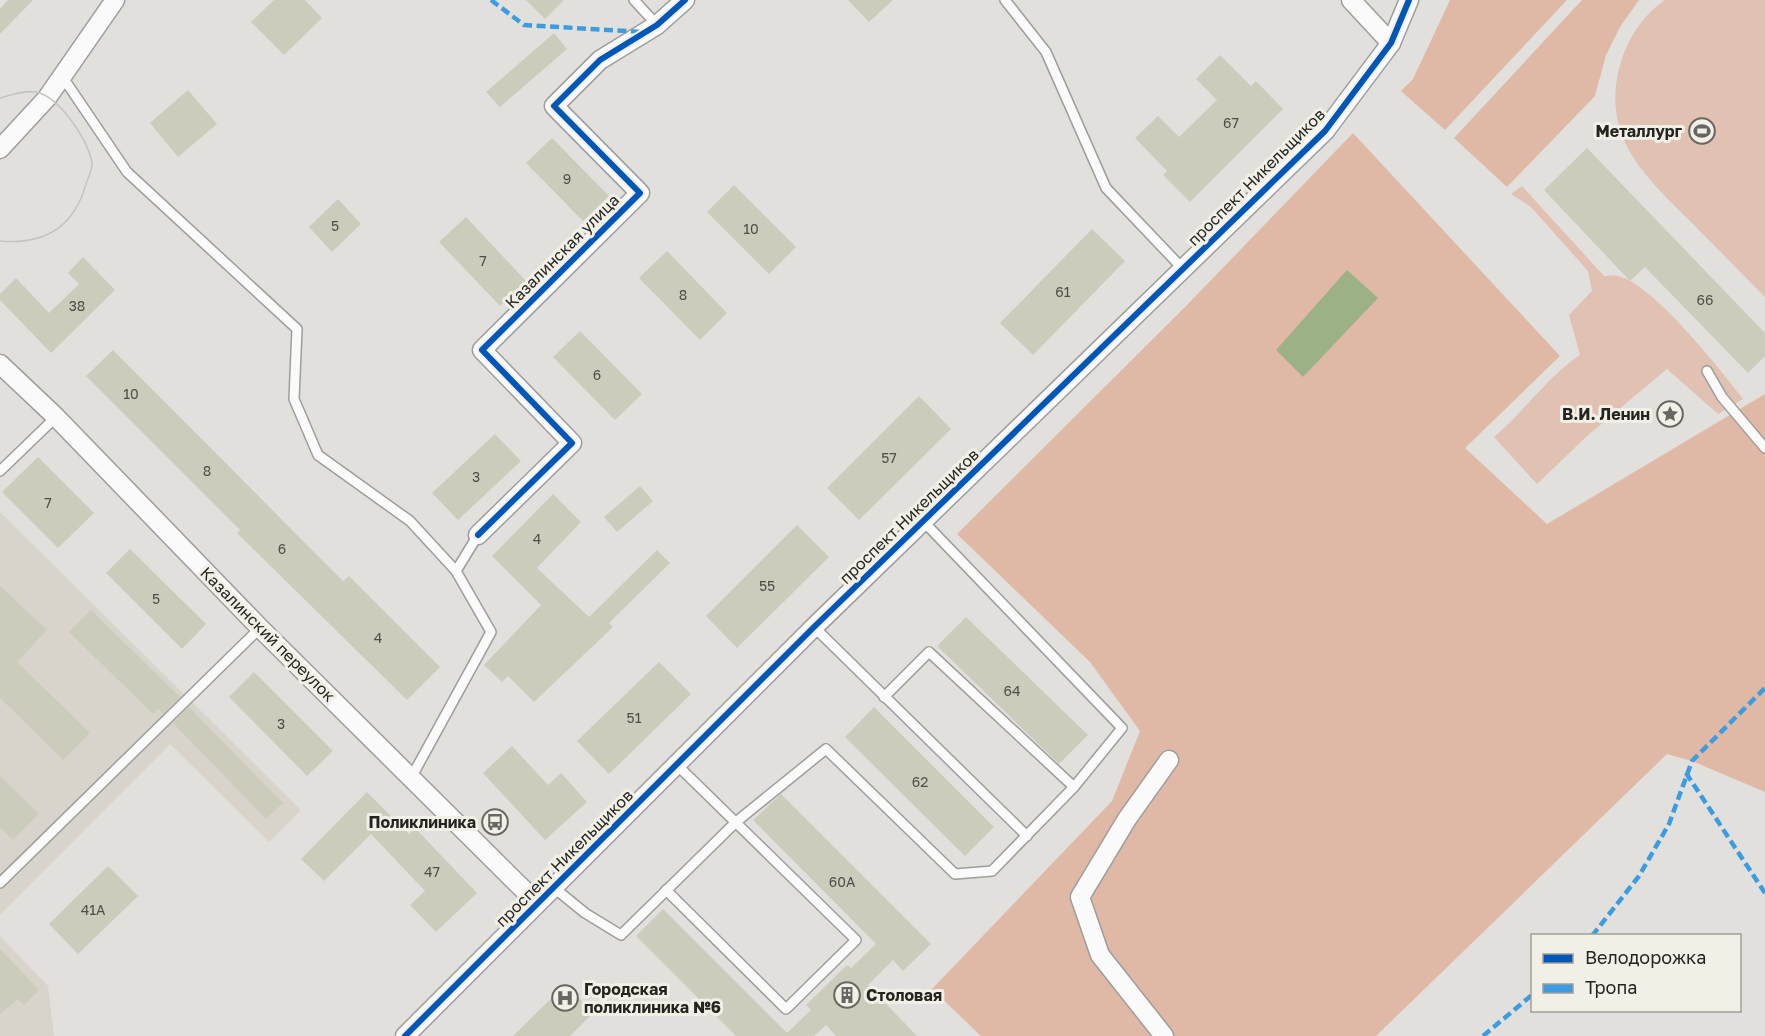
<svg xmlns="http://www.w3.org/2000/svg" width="1765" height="1036" font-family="'Golos Text',sans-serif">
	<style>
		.built { fill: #d8d4cb }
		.green { fill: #e0c1b2 }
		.forest { fill: #e0b8a6 }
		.water { fill: #9cb286 }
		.building { fill: #ccccbc }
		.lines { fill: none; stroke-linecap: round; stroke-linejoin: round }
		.lane-casing { stroke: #9e9d9b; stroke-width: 12 }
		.street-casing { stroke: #9e9d9b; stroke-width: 21 }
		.lane { stroke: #fbfafa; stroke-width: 9 }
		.street { stroke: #fbfafa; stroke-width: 18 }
		.tram { stroke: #c4c4c2; stroke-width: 1.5 }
		.quiet { stroke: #3c9ce0; stroke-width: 4.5; stroke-dasharray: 9 4.5; stroke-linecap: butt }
		.cycleway-casing { stroke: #f2efe7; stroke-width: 10 }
		.cycleway { stroke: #0057b8; stroke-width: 6 }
		.labels { text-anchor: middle; stroke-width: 6; stroke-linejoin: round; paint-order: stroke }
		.number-label { font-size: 14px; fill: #4f4e48 }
		.poi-label { font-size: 16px; font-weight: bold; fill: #252421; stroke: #f2efe7; text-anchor: end }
		.street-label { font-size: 16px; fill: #252421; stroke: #f2efe7 }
	</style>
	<rect width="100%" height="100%" fill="#e2e0dc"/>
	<g class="built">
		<path d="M 0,512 L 301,810 L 269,842 L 170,744 L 0,915 Z"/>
		<path d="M 0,936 L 48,986 L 54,1036 L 0,1036 Z"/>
	</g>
	<g class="green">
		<path d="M 1665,0 L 1765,0 L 1765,297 C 1740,272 1716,247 1691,222 C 1644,175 1599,136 1621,62 C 1628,38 1644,14 1665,0 Z"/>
		<path d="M 1522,186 L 1604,276 C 1608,276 1614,275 1618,276 C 1652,283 1721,370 1743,399 L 1718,414 L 1667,369 L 1587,436 L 1537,484 L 1494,437 C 1525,411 1547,377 1580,355 L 1569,315 L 1592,291 L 1588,271 L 1531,207 L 1511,194 Z"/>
	</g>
	<g class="forest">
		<path d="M 1450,0 L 1567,0 L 1445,130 L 1401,91 L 1413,79 Z"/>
		<path d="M 1582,0 L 1639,0 L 1620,27 L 1606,55 L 1595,96 L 1507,187 L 1454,138 Z"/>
		<path d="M 1353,133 L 1560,356 L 1465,448 L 1547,524 L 1765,394 L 1765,792 L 1692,761 L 1667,754 L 1376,1036 L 981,1036 L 932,989 L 1112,801 L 1140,731 L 1090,662 L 957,534 L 1186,306 Z"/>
	</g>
	<path class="water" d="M 1347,270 L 1378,298 L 1303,377 L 1276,350 Z"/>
	<g class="building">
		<path d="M 8,0 L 33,0 L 0,34 L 0,9 Z"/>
		<path d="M 274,0 L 305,0 L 322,18 L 284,55 L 251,22 Z"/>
		<path d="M 526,0 L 564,0 L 545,19 Z"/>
		<path d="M 848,0 L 893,0 L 869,22 Z"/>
		<path d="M 554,33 L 567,49 L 500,107 L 486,92 Z"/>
		<path d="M 1220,55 L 1251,86 L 1256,81 L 1283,109 L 1190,202 L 1163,175 L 1167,171 L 1135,138 L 1158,116 L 1179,137 L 1217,100 L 1196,79 Z"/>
		<path d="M 188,90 L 217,124 L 178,157 L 150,123 Z"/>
		<path d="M 552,138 L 609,196 L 583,221 L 526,163 Z"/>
		<path d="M 1587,148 L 1765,333 L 1765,356 L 1748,373 L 1645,267 L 1630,281 L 1544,190 Z"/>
		<path d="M 734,185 L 796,247 L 769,274 L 707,212 Z"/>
		<path d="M 338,199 L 361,224 L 332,252 L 309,227 Z"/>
		<path d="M 466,217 L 526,281 L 500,306 L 439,242 Z"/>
		<path d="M 1092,229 L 1125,261 L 1033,355 L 1000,323 Z"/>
		<path d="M 667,251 L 727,313 L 700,340 L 639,278 Z"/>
		<path d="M 83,257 L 115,290 L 51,353 L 0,300 L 0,294 L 16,278 L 49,313 L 79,284 L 68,273 Z"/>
		<path d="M 580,331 L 642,394 L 615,420 L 553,357 Z"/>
		<path d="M 113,350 L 343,581 L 349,576 L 440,667 L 407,700 L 237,533 L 240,530 L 86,376 Z"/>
		<path d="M 919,396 L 951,429 L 859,520 L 827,488 Z"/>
		<path d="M 495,434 L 521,461 L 458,520 L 432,493 Z"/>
		<path d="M 38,457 L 94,513 L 58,548 L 2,492 Z"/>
		<path d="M 640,486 L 653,501 L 617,532 L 604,517 Z"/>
		<path d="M 553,494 L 581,522 L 537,568 L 589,617 L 657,550 L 670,563 L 609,623 L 613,627 L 534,702 L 508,676 L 502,682 L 484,665 L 541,605 L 492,556 Z"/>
		<path d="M 797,525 L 829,557 L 737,648 L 706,616 Z"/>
		<path d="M 130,549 L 206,624 L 182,649 L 106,573 Z"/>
		<path d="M 0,586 L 47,630 L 17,662 L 90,733 L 63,760 L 0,698 Z"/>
		<path d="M 91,610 L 180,697 L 163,714 L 158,708 L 153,714 L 69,632 Z"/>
		<path d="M 966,617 L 1088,735 L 1059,764 L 937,646 Z"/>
		<path d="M 659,662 L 691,694 L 609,774 L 577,741 Z"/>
		<path d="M 254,672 L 333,751 L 307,776 L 229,697 Z"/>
		<path d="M 189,707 L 283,803 L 266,819 L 173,723 Z"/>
		<path d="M 874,707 L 994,827 L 965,856 L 845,737 Z"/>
		<path d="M 512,746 L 548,785 L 561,773 L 587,802 L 545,840 L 483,773 Z"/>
		<path d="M 0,776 L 39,814 L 13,840 L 0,827 Z"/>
		<path d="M 367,792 L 409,834 L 415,828 L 477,893 L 436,932 L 410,905 L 425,891 L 371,834 L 324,881 L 301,859 Z"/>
		<path d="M 781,794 L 931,944 L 903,971 L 893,960 L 868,985 L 917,1036 L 836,1036 L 826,1025 L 814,1036 L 736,1036 L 636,936 L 663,909 L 787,1033 L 811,1010 L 806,1005 L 847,965 L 851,968 L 876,944 L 753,820 Z"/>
		<path d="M 108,866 L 138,896 L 78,954 L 49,924 Z"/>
		<path d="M 0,949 L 39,990 L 24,1005 L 18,999 L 0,1014 Z"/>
		<path d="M 566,984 L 593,1013 L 570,1036 L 513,1036 Z"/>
	</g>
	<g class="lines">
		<g class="lane-casing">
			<g id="lane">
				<path d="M 634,0 L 657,25"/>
				<path d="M 1005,0 L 1046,52 L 1106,188 L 1183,269"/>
				<path d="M 62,76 L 127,172 L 297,329 L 294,399 L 318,455 L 410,521 L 456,571"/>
				<path d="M 1707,371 L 1722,397 L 1765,448"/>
				<path d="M 0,471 L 56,417"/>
				<path d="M 814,627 L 1027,836"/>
				<path d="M 884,697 L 929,652 L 1074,787"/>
				<path d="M 411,778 L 491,632 L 456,571 L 478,535"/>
				<path d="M 0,883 L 260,628"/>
				<path d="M 553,887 L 585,913 L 621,935 L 736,822 L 826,749 L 955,874 L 992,871 L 1074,787 L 1122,728 L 923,521"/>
				<path d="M 666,890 L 786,1009 L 856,940 L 677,765"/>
			</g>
		</g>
		<g class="street-casing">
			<g id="street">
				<path d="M 1351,0 L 1391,43"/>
				<path d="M 0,149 L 47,98 L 115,0"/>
				<path d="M 0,364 L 56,417 L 260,628 L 537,903"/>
				<path d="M 478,535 L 572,443 L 482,350 L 640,193 L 554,106 L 600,60 L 657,25 L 685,0"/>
				<path d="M 405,1036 L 814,627 L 1325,131 L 1391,43 L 1409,0"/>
				<path d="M 1164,1036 L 1100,955 L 1080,897 L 1127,819 L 1169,760"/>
			</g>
		</g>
		<use href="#lane" class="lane"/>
		<use href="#street" class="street"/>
		<path class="tram" d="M 0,98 C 11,95 24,90 36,92 C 60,97 87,139 92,162 C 93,168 88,178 86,184 C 74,227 44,245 0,241"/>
		<g class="quiet">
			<path d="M 491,0 L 524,25 L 642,32"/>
			<path d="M 1686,773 L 1765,893"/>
			<path d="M 1592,936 L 1639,876 L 1669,824 L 1692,761 L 1765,688"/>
			<path d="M 1483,1036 L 1532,995"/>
		</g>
		<g class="cycleway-casing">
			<g id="cycleway">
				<path d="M 478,535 L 572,443 L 482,350 L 640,193 L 554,106 L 600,60 L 657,25 L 685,0"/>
				<path d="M 405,1036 L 814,627 L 1325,131 L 1391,43 L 1409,0"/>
			</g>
		</g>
		<use href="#cycleway" class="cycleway"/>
	</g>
	<defs>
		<g id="stadium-ring" transform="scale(1.35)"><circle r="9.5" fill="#f2efe7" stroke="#676662" stroke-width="1.5"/><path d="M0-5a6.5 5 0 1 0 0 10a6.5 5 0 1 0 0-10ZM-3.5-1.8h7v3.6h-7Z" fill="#676662"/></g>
		<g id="sight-ring" transform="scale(1.35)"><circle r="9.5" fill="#f2efe7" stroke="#676662" stroke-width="1.5"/><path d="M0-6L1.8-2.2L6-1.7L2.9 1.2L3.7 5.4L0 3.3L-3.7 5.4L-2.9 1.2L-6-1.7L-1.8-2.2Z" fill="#676662"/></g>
		<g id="bus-ring" transform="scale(1.35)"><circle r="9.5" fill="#f2efe7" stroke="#676662" stroke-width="1.5"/><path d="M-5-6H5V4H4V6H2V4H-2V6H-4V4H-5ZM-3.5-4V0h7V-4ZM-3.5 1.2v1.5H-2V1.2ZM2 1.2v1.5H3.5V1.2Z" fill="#676662"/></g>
		<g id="building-ring" transform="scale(1.35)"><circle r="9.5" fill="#f2efe7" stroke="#676662" stroke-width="1.5"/><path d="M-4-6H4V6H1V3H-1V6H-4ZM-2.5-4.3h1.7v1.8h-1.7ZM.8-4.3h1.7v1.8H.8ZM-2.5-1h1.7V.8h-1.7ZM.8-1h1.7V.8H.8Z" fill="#676662"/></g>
		<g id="hospital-ring" transform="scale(1.35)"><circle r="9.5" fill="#f2efe7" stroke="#676662" stroke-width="1.5"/><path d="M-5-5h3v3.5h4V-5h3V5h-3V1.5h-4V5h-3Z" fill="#676662"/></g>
	</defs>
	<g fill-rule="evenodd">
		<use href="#stadium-ring" x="1702" y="131"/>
		<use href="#sight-ring" x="1670" y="414"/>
		<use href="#bus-ring" x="495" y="822"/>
		<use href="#building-ring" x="847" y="995"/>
		<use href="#hospital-ring" x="565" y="998"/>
	</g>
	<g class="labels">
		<g class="number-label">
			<text x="1231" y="128">67</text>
			<text x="567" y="184">9</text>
			<text x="335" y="231">5</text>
			<text x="751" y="234">10</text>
			<text x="483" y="266">7</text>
			<text x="1063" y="297">61</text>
			<text x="683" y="300">8</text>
			<text x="1705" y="305">66</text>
			<text x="77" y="311">38</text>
			<text x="597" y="380">6</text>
			<text x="131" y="399">10</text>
			<text x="889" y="463">57</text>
			<text x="207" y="476">8</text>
			<text x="476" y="482">3</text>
			<text x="48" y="508">7</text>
			<text x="537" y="544">4</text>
			<text x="282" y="554">6</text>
			<text x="767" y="591">55</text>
			<text x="156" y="604">5</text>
			<text x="378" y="643">4</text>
			<text x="1012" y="696">64</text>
			<text x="634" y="723">51</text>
			<text x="281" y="729">3</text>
			<text x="920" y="787">62</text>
			<text x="432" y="877">47</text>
			<text x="842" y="887">60А</text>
			<text x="93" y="915">41А</text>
		</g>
		<g class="poi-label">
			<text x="1682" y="137">Металлург</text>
			<text x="1650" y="420">В.И. Ленин</text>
			<text x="476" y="828">Поликлиника</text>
			<text x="584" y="995" text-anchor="start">Городская<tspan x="584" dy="18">поликлиника №6</tspan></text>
			<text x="866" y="1001" text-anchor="start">Столовая</text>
		</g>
		<g class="street-label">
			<text transform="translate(1256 177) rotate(-45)" y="6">проспект Никельщиков</text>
			<text transform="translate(562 251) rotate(-45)" y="6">Казалинская улица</text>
			<text transform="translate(909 516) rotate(-44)" y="6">проспект Никельщиков</text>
			<text transform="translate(268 634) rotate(45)" y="6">Казалинский переулок</text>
			<text transform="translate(564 858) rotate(-45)" y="6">проспект Никельщиков</text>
		</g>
	</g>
	<rect x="1531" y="934" width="210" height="78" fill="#f2efe7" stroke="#a09e98" stroke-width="1.5"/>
	<rect x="1543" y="954" width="30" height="9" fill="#0057b8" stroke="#a09e98" stroke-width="1.5"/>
	<text x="1585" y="964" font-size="18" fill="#252421">Велодорожка</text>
	<rect x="1543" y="984" width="30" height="9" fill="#3c9ce0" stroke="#a09e98" stroke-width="1.5"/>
	<text x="1585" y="994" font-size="18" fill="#252421">Тропа</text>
</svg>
